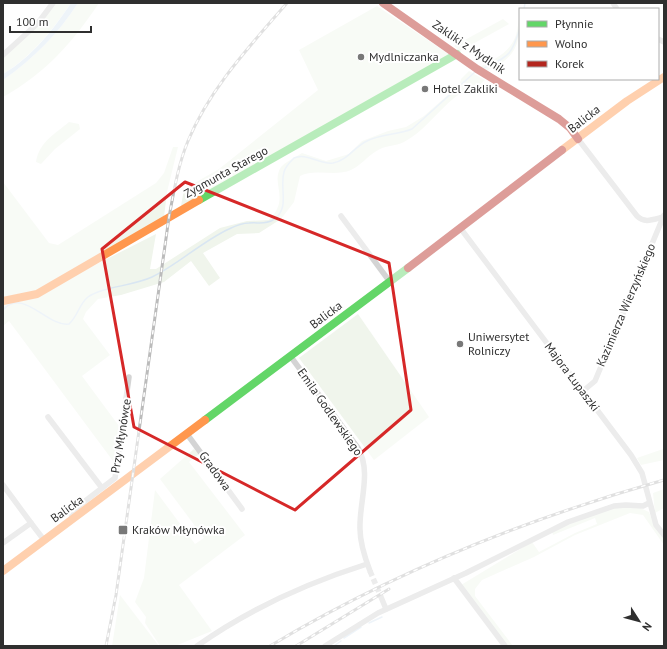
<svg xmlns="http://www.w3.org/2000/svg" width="667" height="649" font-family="'PT Sans',sans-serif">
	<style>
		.green { fill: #f0f5ec }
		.water { fill: #d9e6f2 }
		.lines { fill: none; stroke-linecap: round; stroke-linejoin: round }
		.stream { stroke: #d9e6f2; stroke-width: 1.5 }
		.street-tunnel { stroke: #d5d5d5; stroke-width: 5.5; stroke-dasharray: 5.5 3; stroke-linecap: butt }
		.street { stroke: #d4d4d4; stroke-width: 5.5 }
		.fast { stroke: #63d668; stroke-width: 8 }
		.slow { stroke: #ff974d; stroke-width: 8 }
		.jam { stroke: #b3261e; stroke-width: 8 }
		.rail-casing { stroke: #bbb; stroke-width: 3 }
		.rail { stroke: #fff; stroke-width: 1.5; stroke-dasharray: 4.5; stroke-linecap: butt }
		.marked { fill: none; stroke: #d62828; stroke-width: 3; stroke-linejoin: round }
		.poi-dot { fill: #787878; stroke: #fff; stroke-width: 1.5 }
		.labels { text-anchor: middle; stroke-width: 4; stroke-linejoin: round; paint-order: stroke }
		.street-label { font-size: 12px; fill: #2f2f2f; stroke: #fff }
		.poi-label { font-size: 12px; fill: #2f2f2f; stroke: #fff; text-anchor: start }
	</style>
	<rect width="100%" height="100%" fill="#fff"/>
	<g class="green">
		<path d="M 54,3 L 71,3 C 53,30 31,57 3,74 L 3,56 Z"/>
		<path d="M 78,3 L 99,3 C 72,43 46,73 3,97 L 3,80 C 33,59 58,34 78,3 Z"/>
		<path d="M 377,6 L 450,55 L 181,206 L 184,189 L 219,169 L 318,90 L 299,50 Z"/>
		<path d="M 520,14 C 520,44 517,58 486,71 L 479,67 C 494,60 510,53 516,35 C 518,29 518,21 520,14 Z"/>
		<path d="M 503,19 L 509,24 L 460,51 L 454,46 Z"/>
		<path d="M 469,71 L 485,80 C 476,90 464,90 454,98 C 437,112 423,132 404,142 C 395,147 386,144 375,152 C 367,157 360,166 351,170 C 335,177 315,168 300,176 L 294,202 L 281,219 L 259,233 L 237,234 L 203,253 L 220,278 L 209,286 L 191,261 L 164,282 L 121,295 L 98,299 L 86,312 L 83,319 L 110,355 L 82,376 L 119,426 L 115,459 L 113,461 L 9,321 L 3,326 L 3,303 L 21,299 L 89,268 L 156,234 L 150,269 L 156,269 L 220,228 L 247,221 L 269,220 C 291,198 270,184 281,167 C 285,162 296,157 302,153 L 326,161 L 349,154 L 362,141 L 388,131 L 406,127 L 424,116 L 459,85 L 461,79 Z"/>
		<path d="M 69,122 L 79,124 L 80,129 L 55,149 L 41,164 L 36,162 C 39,142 55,134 69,122 Z"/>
		<path d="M 173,147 L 178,147 L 167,192 L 164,217 L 34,294 L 3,300 L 3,182 L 49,243 L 58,245 L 156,183 L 164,173 Z"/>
		<path d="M 358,314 L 429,417 L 374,460 L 299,358 Z"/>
		<path d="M 664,445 L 664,460 L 641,465 L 637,458 L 663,449 Z"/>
		<path d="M 194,449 L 199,454 L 189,462 L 245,535 L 179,585 L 212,631 L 175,646 L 160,646 L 145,623 L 146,617 L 135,602 L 144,578 L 155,490 L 195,544 L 204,538 L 160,479 Z"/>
		<path d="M 664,489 L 664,508 L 655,513 L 653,493 Z"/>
		<path d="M 638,507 L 649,512 L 654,525 L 664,538 L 664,545 L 643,515 L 630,513 L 575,535 L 534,557 L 482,580 L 475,589 L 475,596 L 513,646 L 507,646 L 461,585 L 532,542 L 539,552 L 575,533 L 597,524 L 595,518 L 553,535 L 552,531 L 611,508 Z"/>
		<path d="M 120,595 L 159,646 L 112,646 Z"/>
	</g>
	<path class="water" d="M 71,3 L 78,3 C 58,34 33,59 3,80 L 3,74 C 31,58 54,29 71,3 Z"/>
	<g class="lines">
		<g class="stream">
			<path d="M 524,9 L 525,3"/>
			<path d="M 482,69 C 509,56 511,57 520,28"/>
			<path d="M 3,310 C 23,287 47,327 69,324 C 78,316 79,304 88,297 C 101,287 133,286 152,277 C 179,264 201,242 229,229 C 235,226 242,223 249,223 C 257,222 265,225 273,220 C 291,208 279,189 284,172 C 285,167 290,162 294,158 C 306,152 320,165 333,163 C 348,160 354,147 367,141 C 381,134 397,135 412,129 L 475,72"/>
			<path d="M 369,623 L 382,617"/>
			<path d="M 344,638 L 361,627"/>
			<path d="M 334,646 L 341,641"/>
		</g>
		<path class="street-tunnel" d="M 370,571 L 381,597"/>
		<g class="street">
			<path d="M 613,3 L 617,9"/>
			<path d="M 658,39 L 664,42"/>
			<path d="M 3,55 L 38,23 L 53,3"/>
			<path d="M 578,139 L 637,216 C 645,224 654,219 664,217"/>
			<path d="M 341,216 L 390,282"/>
			<path d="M 461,229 L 631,455 L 642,473 L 656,525 L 664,535"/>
			<path d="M 291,357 L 358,448 C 372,472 359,502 360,529 C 360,544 365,558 370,571"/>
			<path d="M 583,391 L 595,381 L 664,215"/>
			<path d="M 48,417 L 102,488"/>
			<path d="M 187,434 L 242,509"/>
			<path d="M 3,485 L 31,523"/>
			<path d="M 72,520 L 71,512 L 115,478 L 129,377"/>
			<path d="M 3,543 L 31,523 L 44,540"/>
			<path d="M 454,578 L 505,646"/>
			<path d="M 381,597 L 386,609"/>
			<path d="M 197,646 C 249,609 307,583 367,564"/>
			<path d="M 325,646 L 378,613 L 466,573 L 568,522 L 614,506 L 626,505 L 643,506 L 649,503"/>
		</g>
		<g class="fast">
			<path d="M 199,200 L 457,54"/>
			<path d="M 205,420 L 408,268"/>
		</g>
		<g class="slow">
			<path d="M 562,150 L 627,101 L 664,77"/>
			<path d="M 3,301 L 37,294 L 199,200"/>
			<path d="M 3,571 L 205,420"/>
		</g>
		<g class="jam">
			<path d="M 383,3 L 477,69 L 559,119 L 570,128 L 578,139"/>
			<path d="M 408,268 L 562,150"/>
		</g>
		<g class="rail-casing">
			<g id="rail">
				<path d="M 106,646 L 116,595 L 169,217 C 174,191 178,165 188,141 C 210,88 250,46 287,3"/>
				<path d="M 270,646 C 392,573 526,519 664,480"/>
				<path d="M 296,646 L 389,589"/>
			</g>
		</g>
		<use href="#rail" class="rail"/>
	</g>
	<path d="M0 0H667V649H0ZM 185,182 L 389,263 L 411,410 L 295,510 L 134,427 L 102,249 Z" fill="#fff" fill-opacity=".55" fill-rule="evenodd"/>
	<path class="marked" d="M 185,182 L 389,263 L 411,410 L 295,510 L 134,427 L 102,249 Z"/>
	<g class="poi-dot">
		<circle cx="361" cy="57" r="4"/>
		<circle cx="425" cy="89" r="4"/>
		<circle cx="460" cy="344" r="4"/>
		<rect x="118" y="525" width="10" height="10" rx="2"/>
	</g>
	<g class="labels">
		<g class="street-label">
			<text transform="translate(469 47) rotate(34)" y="4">Zakliki z Mydlnik</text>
			<text transform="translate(584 119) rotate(-38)" y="4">Balicka</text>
			<text transform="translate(226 172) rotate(-29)" y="4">Zygmunta Starego</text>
			<text transform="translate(626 305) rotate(-67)" y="4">Kazimierza Wierzyńskiego</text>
			<text transform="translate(326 315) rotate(-37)" y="4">Balicka</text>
			<text transform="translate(572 377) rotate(53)" y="4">Majora Łupaszki</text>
			<text transform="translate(330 412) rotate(55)" y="4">Emila Godlewskiego</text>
			<text transform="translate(121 436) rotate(-81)" y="4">Przy Młynówce</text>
			<text transform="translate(215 471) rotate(54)" y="4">Gradowa</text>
			<text transform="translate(67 509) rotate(-36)" y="4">Balicka</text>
		</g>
		<g class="poi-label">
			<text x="369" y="61">Mydlniczanka</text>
			<text x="433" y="93">Hotel Zakliki</text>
			<text x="468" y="341">Uniwersytet<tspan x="468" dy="14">Rolniczy</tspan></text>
			<text x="132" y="534">Kraków Młynówka</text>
		</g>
	</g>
	<rect width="667" height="649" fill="none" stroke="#2f2f2f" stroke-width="8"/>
	<rect x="519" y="8" width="140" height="72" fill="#ffffff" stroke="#acacac"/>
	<rect x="527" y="21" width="20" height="6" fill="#63d668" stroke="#acacac"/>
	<text x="555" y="28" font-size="12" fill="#2f2f2f">Płynnie</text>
	<rect x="527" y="41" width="20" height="6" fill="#ff974d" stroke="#acacac"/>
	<text x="555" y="48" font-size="12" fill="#2f2f2f">Wolno</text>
	<rect x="527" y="61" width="20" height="6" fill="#b3261e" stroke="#acacac"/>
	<text x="555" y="68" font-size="12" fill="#2f2f2f">Korek</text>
	<g transform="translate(639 621) rotate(126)" stroke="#ffffff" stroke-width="3" paint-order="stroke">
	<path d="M0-3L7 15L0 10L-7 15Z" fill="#2f2f2f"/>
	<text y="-6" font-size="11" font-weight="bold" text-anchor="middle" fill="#2f2f2f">N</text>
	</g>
	<path d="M10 26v6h81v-6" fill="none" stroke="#2f2f2f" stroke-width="2"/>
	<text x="16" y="26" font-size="12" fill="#2f2f2f" stroke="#ffffff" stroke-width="3" paint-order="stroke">100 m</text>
</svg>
